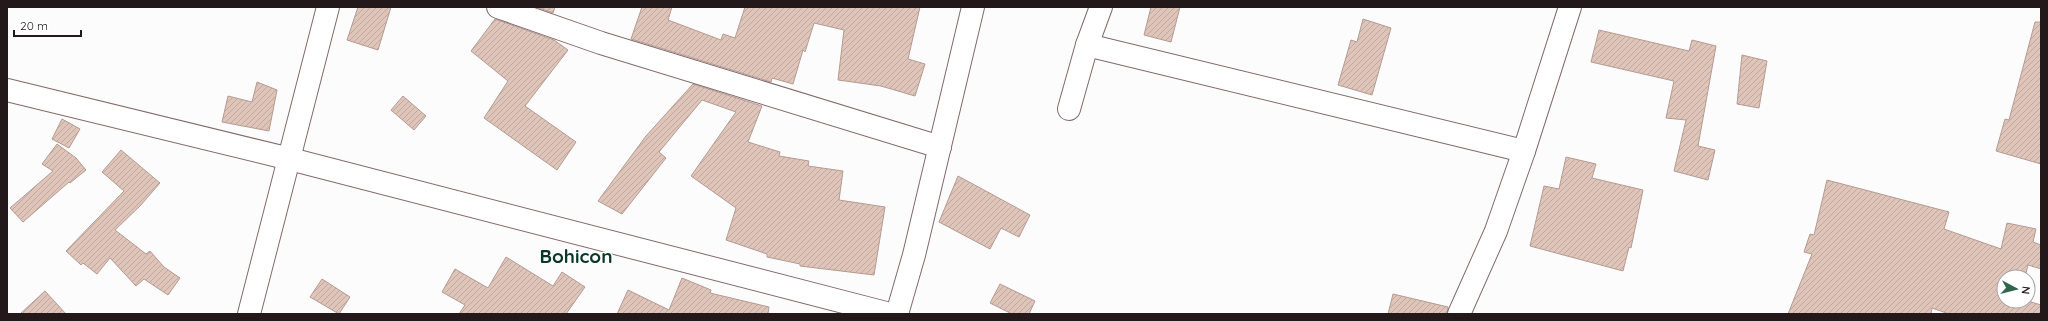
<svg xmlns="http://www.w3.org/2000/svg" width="2048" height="321" font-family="Quicksand,sans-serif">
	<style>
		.building { fill: url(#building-hatch); stroke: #b59b91 }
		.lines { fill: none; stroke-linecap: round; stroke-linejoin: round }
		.street-casing { stroke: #84696c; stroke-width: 24 }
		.street { stroke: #fff; stroke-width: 22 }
		.labels { text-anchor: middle; stroke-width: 3; stroke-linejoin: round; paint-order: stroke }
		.town-label { font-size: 19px; font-weight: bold; fill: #093826; stroke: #fff }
	</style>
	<defs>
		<pattern id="building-hatch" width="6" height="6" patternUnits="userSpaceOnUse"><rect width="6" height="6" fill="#dfc4ba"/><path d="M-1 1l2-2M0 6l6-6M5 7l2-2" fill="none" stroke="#bfa89f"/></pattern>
	</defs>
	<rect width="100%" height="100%" fill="#fcfcfc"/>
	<g class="building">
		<path d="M 358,7 L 391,7 L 378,50 L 347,40 Z"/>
		<path d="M 536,7 L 555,7 L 553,13 Z"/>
		<path d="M 642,7 L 672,7 L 668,20 L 721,40 L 723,34 L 735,38 L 745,7 L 920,7 L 908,59 L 925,64 L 915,96 L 881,86 L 838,80 L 844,30 L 814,23 L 805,52 L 803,50 L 793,84 L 772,78 L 771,82 L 631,39 Z"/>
		<path d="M 1151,7 L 1180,7 L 1171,42 L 1144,35 Z"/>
		<path d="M 495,19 L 554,40 L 568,50 L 525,106 L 576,142 L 557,170 L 484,118 L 508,81 L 471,51 Z"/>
		<path d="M 1363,19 L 1391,28 L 1372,95 L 1338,85 L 1351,40 L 1357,42 Z"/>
		<path d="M 2035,22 L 2041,22 L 2041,164 L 1996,151 L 2005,119 L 2009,120 Z"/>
		<path d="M 1599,30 L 1689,51 L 1692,40 L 1716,46 L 1698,146 L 1715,150 L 1708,180 L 1674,171 L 1686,120 L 1666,118 L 1674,81 L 1591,62 Z"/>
		<path d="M 1742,55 L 1767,61 L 1759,108 L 1737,104 Z"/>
		<path d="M 257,82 L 277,90 L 269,131 L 222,122 L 228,96 L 252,102 Z"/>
		<path d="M 693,84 L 762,106 L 748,142 L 780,152 L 779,156 L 809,161 L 808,166 L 843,171 L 839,200 L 885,207 L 874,275 L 800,266 L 800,264 L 767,257 L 767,254 L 726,240 L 736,208 L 691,176 L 736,112 L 702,100 L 659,152 L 666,158 L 622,214 L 598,201 L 646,136 Z"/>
		<path d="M 403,96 L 426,116 L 414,130 L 391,110 Z"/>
		<path d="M 62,119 L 80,129 L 69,148 L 52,139 Z"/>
		<path d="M 57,144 L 76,158 L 86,170 L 70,183 L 69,182 L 23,222 L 10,208 L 53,171 L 42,164 Z"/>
		<path d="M 121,150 L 160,183 L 140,206 L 115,230 L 146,254 L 150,251 L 164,267 L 180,278 L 168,295 L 144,279 L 136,286 L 110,258 L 97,274 L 83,263 L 81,265 L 66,251 L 124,191 L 102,172 Z"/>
		<path d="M 1566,157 L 1596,164 L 1592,178 L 1643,190 L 1631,248 L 1629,247 L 1623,271 L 1530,246 L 1544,186 L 1559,189 Z"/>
		<path d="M 958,176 L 1030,215 L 1019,237 L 1001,228 L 990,249 L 939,222 Z"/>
		<path d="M 1827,180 L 1949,212 L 1944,229 L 2001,249 L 2007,223 L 2036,229 L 2033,242 L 2041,245 L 2041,269 L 2028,265 L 2025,277 L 2004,277 L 2004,301 L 2028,301 L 2041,305 L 2041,314 L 1949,314 L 1932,308 L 1931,314 L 1788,314 L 1812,254 L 1804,252 L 1810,234 L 1814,235 Z"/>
		<path d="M 506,257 L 553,286 L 562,272 L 585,287 L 566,314 L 459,314 L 465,305 L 442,292 L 455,269 L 488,288 Z"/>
		<path d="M 682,278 L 711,290 L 710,293 L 769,307 L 768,314 L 617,314 L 628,290 L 669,310 Z"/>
		<path d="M 322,279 L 350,297 L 339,314 L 310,297 Z"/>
		<path d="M 1000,284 L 1035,301 L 1029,314 L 1012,314 L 990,303 Z"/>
		<path d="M 45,291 L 66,314 L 20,314 Z"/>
		<path d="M 1393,294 L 1448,307 L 1447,314 L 1388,314 Z"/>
	</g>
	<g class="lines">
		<g class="street-casing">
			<g id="street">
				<path d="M 498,7 L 601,43 L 940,147"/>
				<path d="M 1087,45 L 1524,151"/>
				<path d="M 7,90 L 290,159 L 890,314"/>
				<path d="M 1069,109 L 1087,45 L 1101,7"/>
				<path d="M 249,314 L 328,7"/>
				<path d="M 897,314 L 914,255 L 973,7"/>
				<path d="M 1459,314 L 1496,231 L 1524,151 L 1570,7"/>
			</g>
		</g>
		<use href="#street" class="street"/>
	</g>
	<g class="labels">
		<g class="town-label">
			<text x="576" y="263">Bohicon</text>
		</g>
	</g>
	<rect width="2048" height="321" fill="none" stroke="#23181a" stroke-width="16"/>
	<g transform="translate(2016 289) rotate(97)"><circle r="19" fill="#ffffff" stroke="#a7a3a3"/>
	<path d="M0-3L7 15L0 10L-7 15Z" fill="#2f664d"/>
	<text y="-6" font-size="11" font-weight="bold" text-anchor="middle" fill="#23181a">N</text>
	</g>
	<path d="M14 30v6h67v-6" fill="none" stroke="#23181a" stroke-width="2"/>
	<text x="20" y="30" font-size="12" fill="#23181a" stroke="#ffffff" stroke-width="3" paint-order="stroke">20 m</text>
</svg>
